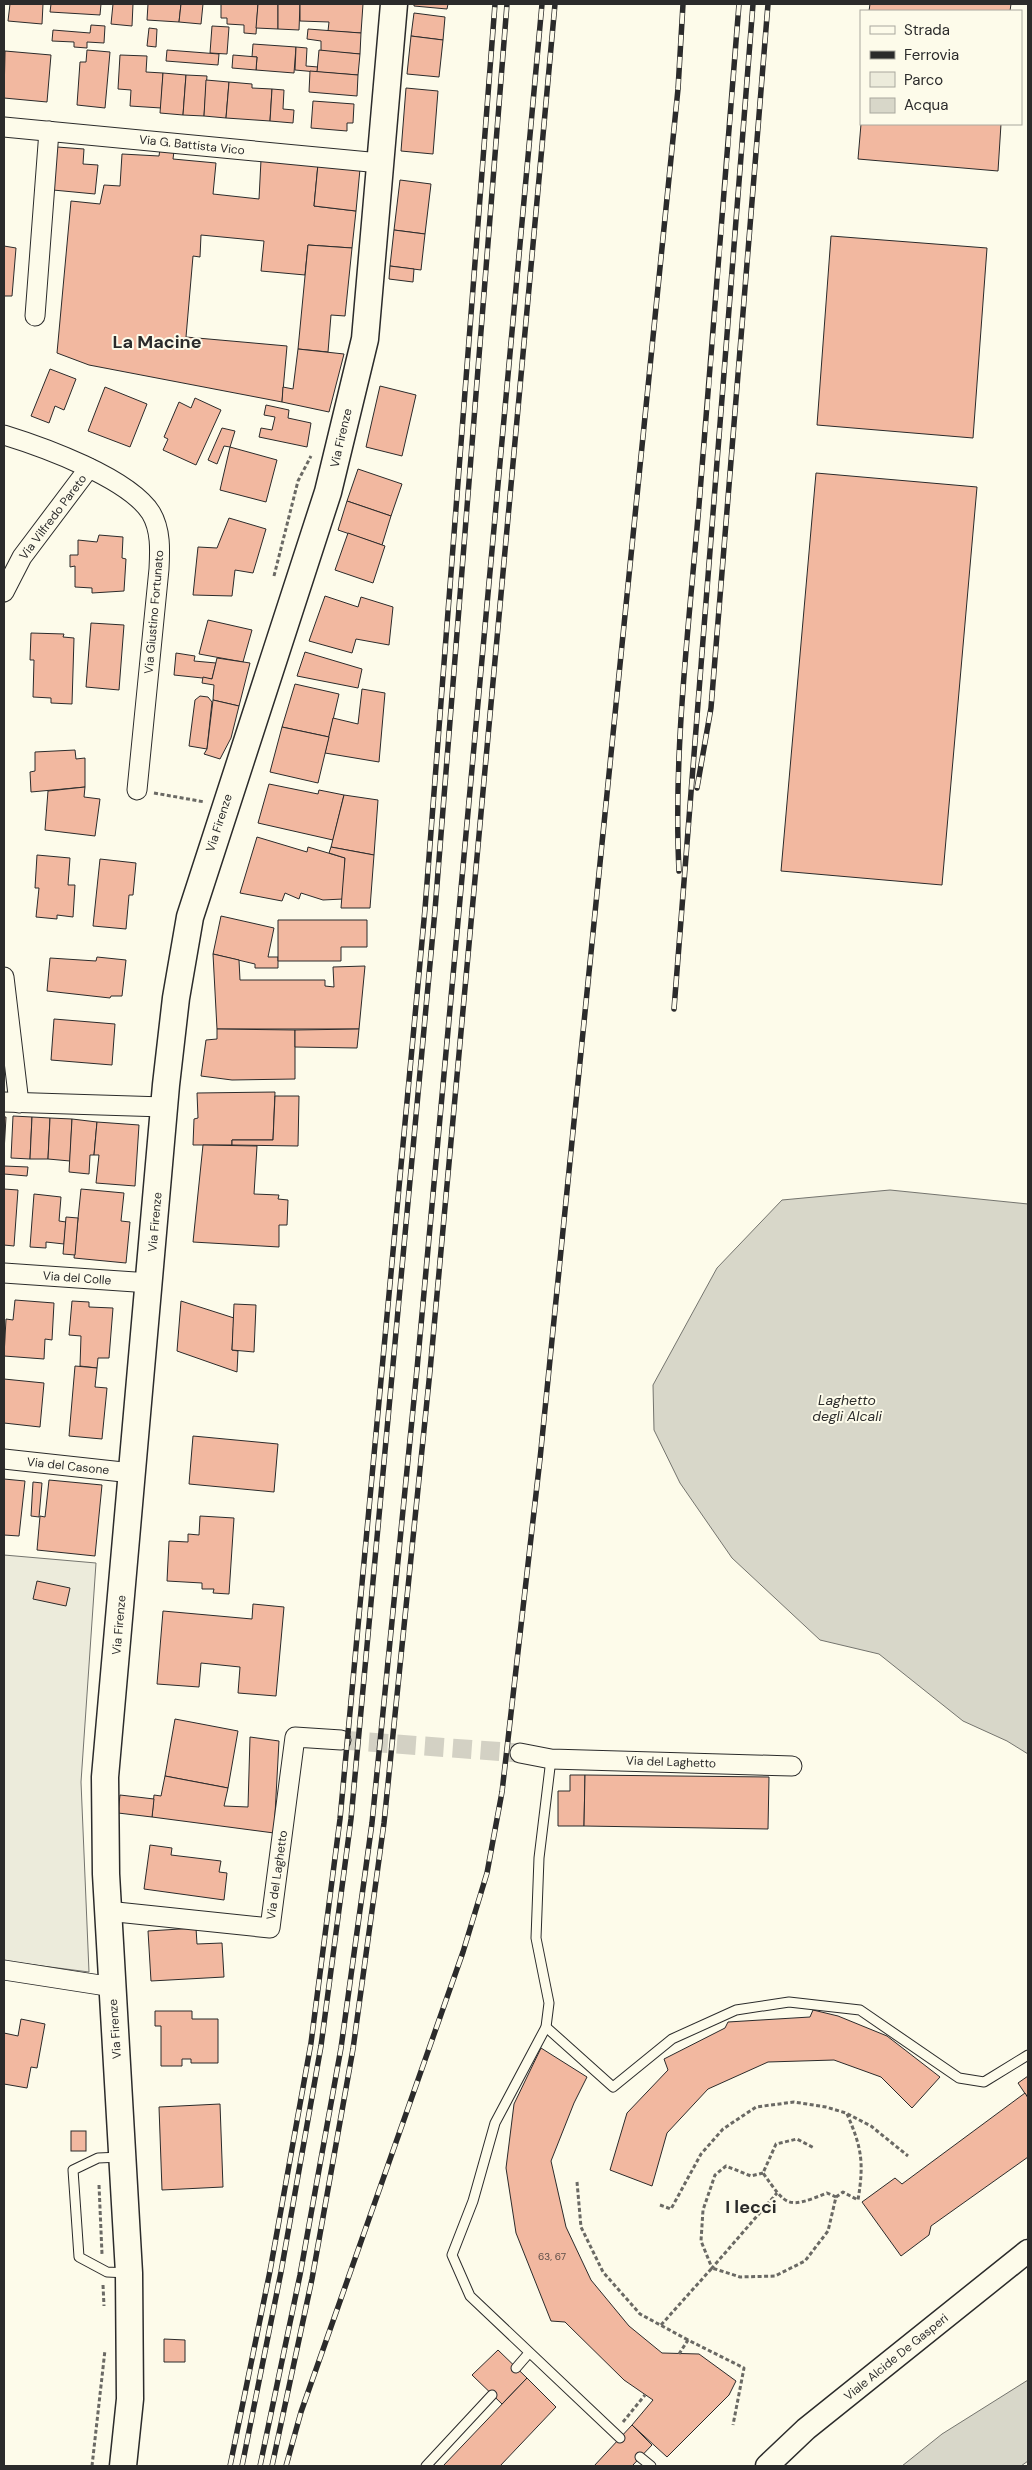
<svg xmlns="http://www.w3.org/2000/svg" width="1032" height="2470" font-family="'DM Sans',sans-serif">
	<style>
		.green { fill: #ecebdb; stroke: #74746e }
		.water { fill: #d8d7c9; stroke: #74746e }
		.building { fill: #f2b8a0; stroke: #2b2b2b }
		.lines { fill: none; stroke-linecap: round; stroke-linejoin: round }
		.minor-tunnel { stroke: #d3d1c4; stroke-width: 19; stroke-dasharray: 19 9; stroke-linecap: butt }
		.service-casing { stroke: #2b2b2b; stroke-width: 11 }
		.minor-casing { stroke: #2b2b2b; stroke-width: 21 }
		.tertiary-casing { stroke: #2b2b2b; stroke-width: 25 }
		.secondary-casing { stroke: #2b2b2b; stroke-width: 29 }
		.path { stroke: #6a6964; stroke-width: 3; stroke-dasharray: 4 2.5; stroke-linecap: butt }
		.service { stroke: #fdfbea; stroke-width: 9 }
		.minor { stroke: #fdfbea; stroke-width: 19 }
		.tertiary { stroke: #fdfbea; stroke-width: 22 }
		.secondary { stroke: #fdfbea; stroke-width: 26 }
		.rail-casing { stroke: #2b2b2b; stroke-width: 5.5 }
		.rail { stroke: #fdfbea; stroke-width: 4; stroke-dasharray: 11; stroke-linecap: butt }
		.labels { text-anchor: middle; stroke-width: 4; stroke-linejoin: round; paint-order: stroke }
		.number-label { font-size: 10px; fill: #5d4e48 }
		.street-label { font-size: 12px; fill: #2b2b2b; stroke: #fdfbea }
		.water-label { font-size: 14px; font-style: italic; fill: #2b2b2b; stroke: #fdfbea }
		.district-label { font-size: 18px; font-weight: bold; fill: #2b2b2b; stroke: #fdfbea }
	</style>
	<rect width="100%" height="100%" fill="#fdfbea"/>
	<path class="green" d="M 4,1555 L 96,1563 L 81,1782 L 89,1972 L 4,1961 Z"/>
	<g class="water">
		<path d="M 890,1190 L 1028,1204 L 1028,1754 L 1007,1741 L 963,1721 L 879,1654 L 820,1640 L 732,1558 L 680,1483 L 654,1430 L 653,1385 L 717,1268 L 782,1200 Z"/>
		<path d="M 1028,2380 L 1028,2461 L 1021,2466 L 902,2466 L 942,2434 Z"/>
	</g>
	<g class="building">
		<path d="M 10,4 L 43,4 L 42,24 L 8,21 Z"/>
		<path d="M 51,4 L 101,4 L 100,15 L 50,12 Z"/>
		<path d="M 113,4 L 133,4 L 132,26 L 111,24 Z"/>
		<path d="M 148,4 L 181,4 L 179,22 L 147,20 Z"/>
		<path d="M 181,4 L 203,4 L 201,24 L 179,22 Z"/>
		<path d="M 221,4 L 258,4 L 256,34 L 244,33 L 244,25 L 227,24 L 227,18 L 221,18 Z"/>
		<path d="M 258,4 L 278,4 L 278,29 L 256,28 Z"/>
		<path d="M 278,4 L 300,4 L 299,30 L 278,29 Z"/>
		<path d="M 300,4 L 363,4 L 361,33 L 328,31 L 329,22 L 300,21 Z"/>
		<path d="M 414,4 L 448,4 L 447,9 L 414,6 Z"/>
		<path d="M 870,4 L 1011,4 L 1010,11 L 869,11 Z"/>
		<path d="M 414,13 L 445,17 L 443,40 L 411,36 Z"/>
		<path d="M 91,25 L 105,26 L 104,43 L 87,42 L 87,48 L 74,47 L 74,42 L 52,41 L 53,30 L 90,33 Z"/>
		<path d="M 212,26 L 229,27 L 227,54 L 210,53 Z"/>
		<path d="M 149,28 L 157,29 L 156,47 L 147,46 Z"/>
		<path d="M 308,29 L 361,33 L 360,54 L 321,51 L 321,41 L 307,39 Z"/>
		<path d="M 411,36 L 443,40 L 439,77 L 407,74 Z"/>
		<path d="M 253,44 L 296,47 L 294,73 L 256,70 L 257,57 L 252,57 Z"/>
		<path d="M 296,47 L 307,48 L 306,66 L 318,67 L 317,72 L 295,70 Z"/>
		<path d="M 87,50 L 110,52 L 105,108 L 77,105 L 80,62 L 86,62 Z"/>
		<path d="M 167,50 L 219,54 L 218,65 L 166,61 Z"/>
		<path d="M 319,50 L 360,54 L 358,75 L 317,72 Z"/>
		<path d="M 5,51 L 51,55 L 47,102 L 4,98 Z"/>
		<path d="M 120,55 L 147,56 L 146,72 L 163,73 L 161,108 L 130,106 L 131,90 L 118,89 Z"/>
		<path d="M 233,55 L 257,57 L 256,70 L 232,68 Z"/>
		<path d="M 310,71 L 358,75 L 357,96 L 309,92 Z"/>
		<path d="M 163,73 L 186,75 L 183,115 L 160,113 Z"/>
		<path d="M 186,75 L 207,76 L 204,116 L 183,115 Z"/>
		<path d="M 206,80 L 229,82 L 226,118 L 204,116 Z"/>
		<path d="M 229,82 L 252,84 L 252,88 L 272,89 L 270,121 L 226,118 Z"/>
		<path d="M 406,88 L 438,91 L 433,154 L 401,151 Z"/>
		<path d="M 272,89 L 284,90 L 283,109 L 294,110 L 293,123 L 270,121 Z"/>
		<path d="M 313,101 L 354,104 L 353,123 L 347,123 L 347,131 L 311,128 Z"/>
		<path d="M 861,124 L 1001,124 L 998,171 L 858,159 Z"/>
		<path d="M 57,147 L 84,149 L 83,164 L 98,165 L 95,194 L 53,190 Z"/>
		<path d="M 160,149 L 174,151 L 173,159 L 216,163 L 213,194 L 259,199 L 261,160 L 318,164 L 314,206 L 356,211 L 352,248 L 308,245 L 305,275 L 261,271 L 264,241 L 201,235 L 200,257 L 193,256 L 186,337 L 287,346 L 282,402 L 89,365 L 57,353 L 71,201 L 100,204 L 104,185 L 120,186 L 122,154 L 159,156 Z"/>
		<path d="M 318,164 L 360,169 L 356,211 L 314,206 Z"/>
		<path d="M 400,180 L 431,184 L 425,234 L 394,230 Z"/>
		<path d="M 394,230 L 425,234 L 421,270 L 390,266 Z"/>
		<path d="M 831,236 L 987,248 L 973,438 L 817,425 Z"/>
		<path d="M 308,245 L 352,248 L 345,316 L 331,315 L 328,352 L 298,349 Z"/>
		<path d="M 4,246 L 16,248 L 12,296 L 4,296 Z"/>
		<path d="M 390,266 L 414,269 L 413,282 L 389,279 Z"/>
		<path d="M 298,349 L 344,354 L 329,412 L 282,402 L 283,387 L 293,389 Z"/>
		<path d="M 50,369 L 76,379 L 64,410 L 55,406 L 49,423 L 31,416 Z"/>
		<path d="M 380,386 L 416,395 L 402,456 L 366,447 Z"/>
		<path d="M 105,387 L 147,404 L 130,447 L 88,431 Z"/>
		<path d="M 195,398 L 221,410 L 196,465 L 163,450 L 168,439 L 164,437 L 179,402 L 191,408 Z"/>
		<path d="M 266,405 L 289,410 L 288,418 L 311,423 L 307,447 L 259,437 L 261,428 L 272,430 L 275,417 L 264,415 Z"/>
		<path d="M 222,428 L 235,431 L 230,447 L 224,446 L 217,464 L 208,460 Z"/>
		<path d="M 230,447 L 277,460 L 266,502 L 220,490 Z"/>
		<path d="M 358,469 L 402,484 L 391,516 L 347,501 Z"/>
		<path d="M 816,473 L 977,487 L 942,885 L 781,871 Z"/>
		<path d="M 347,501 L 391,516 L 382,545 L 338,530 Z"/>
		<path d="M 229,518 L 266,529 L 253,573 L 235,570 L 232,596 L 193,595 L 198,547 L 217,548 Z"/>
		<path d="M 348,533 L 385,546 L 373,583 L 335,570 Z"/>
		<path d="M 99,535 L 123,537 L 122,558 L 126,559 L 124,591 L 92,593 L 92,588 L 75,587 L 75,566 L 70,567 L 70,555 L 78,555 L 78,540 L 97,542 Z"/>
		<path d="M 325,596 L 358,607 L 361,597 L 393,607 L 389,645 L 356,639 L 352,653 L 309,641 Z"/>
		<path d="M 208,620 L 252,630 L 243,662 L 199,654 Z"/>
		<path d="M 91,623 L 124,625 L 119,690 L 86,687 Z"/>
		<path d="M 31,633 L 64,634 L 63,637 L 74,638 L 72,704 L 51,703 L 51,698 L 33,697 L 34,660 L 30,660 Z"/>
		<path d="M 305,652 L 362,669 L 358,688 L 297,676 Z"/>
		<path d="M 176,653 L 195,656 L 194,661 L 216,663 L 212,679 L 174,675 Z"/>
		<path d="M 217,658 L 250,663 L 239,706 L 213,700 L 214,685 L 202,683 L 203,677 L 212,679 Z"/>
		<path d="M 295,684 L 339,694 L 329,737 L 282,727 Z"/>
		<path d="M 362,689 L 385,693 L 379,762 L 325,753 L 333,718 L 358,724 Z"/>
		<path d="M 200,696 L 208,697 L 212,702 L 207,749 L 189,746 L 195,700 Z"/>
		<path d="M 213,700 L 239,706 L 231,738 L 220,759 L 204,754 L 207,749 Z"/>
		<path d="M 282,727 L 329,737 L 318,783 L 270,772 Z"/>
		<path d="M 75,750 L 76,759 L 85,758 L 85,787 L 31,792 L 30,772 L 35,771 L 35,752 Z"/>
		<path d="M 269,784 L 318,794 L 319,790 L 344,795 L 333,840 L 258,823 Z"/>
		<path d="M 85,787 L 84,797 L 100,799 L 95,836 L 45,830 L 48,791 Z"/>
		<path d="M 344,795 L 378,800 L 374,855 L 331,847 Z"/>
		<path d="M 257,837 L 307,852 L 308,847 L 345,858 L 343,899 L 323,900 L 301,893 L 299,899 L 285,893 L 282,901 L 240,893 Z"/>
		<path d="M 331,847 L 374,855 L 370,908 L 341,908 L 345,858 L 329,853 Z"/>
		<path d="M 37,855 L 70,858 L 68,885 L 75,885 L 73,917 L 57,915 L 57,919 L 36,917 L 39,888 L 35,888 Z"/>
		<path d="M 100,859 L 136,863 L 133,895 L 129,895 L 126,929 L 93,926 Z"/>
		<path d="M 221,916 L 274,928 L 268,957 L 278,957 L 278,968 L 255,968 L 255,964 L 213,954 Z"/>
		<path d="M 278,920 L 367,920 L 367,947 L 341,947 L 341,961 L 278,961 Z"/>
		<path d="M 213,954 L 239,960 L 240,980 L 325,980 L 325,986 L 334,987 L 333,967 L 365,966 L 359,1029 L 217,1029 Z"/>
		<path d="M 97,957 L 126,960 L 122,996 L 111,996 L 110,998 L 47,991 L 50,958 L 96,961 Z"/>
		<path d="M 54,1019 L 115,1024 L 112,1065 L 51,1060 Z"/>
		<path d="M 217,1029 L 295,1030 L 295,1079 L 232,1080 L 201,1076 L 206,1040 L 217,1039 Z"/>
		<path d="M 359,1029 L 357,1048 L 295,1047 L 295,1030 Z"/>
		<path d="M 275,1092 L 273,1140 L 232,1140 L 232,1145 L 193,1145 L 194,1119 L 198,1118 L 197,1093 Z"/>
		<path d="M 275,1096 L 299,1096 L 298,1146 L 232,1145 L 232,1140 L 273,1140 Z"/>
		<path d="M 13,1116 L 32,1117 L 30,1159 L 11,1158 Z"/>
		<path d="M 4,1117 L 6,1117 L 4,1152 Z"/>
		<path d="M 32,1117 L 50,1118 L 48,1159 L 30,1159 Z"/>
		<path d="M 50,1118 L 72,1119 L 70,1161 L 48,1159 Z"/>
		<path d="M 72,1119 L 97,1122 L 94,1155 L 90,1155 L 89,1174 L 69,1172 Z"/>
		<path d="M 97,1122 L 139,1125 L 135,1186 L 96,1183 L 99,1155 L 94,1155 Z"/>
		<path d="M 203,1145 L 257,1146 L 254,1194 L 279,1195 L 278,1199 L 288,1200 L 287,1225 L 279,1225 L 279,1247 L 193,1242 Z"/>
		<path d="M 4,1166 L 28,1167 L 27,1176 L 4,1174 Z"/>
		<path d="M 4,1189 L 18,1190 L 14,1246 L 4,1245 Z"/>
		<path d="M 81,1189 L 124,1193 L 121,1221 L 130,1222 L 126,1263 L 74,1258 Z"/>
		<path d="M 34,1194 L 61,1197 L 59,1221 L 66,1222 L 64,1244 L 46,1242 L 46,1248 L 30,1247 Z"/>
		<path d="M 66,1217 L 78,1218 L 75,1255 L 63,1254 Z"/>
		<path d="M 15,1300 L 54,1303 L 52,1340 L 45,1339 L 44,1359 L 4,1356 L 6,1319 L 13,1320 Z"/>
		<path d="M 72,1301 L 89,1302 L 89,1307 L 113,1308 L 109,1358 L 98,1358 L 97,1368 L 80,1366 L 81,1336 L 69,1335 Z"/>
		<path d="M 181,1301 L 234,1318 L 232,1350 L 238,1351 L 237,1372 L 177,1351 Z"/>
		<path d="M 234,1304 L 256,1305 L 254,1352 L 232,1350 Z"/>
		<path d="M 75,1366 L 97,1368 L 95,1387 L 107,1388 L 102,1439 L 69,1436 Z"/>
		<path d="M 4,1379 L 44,1383 L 40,1427 L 4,1423 Z"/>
		<path d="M 193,1436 L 278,1444 L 274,1492 L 189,1484 Z"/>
		<path d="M 4,1479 L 25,1481 L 19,1536 L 4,1535 Z"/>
		<path d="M 49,1480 L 102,1485 L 95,1556 L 37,1550 L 40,1516 L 45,1517 Z"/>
		<path d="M 33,1482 L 42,1483 L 39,1517 L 31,1516 Z"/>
		<path d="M 200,1516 L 234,1518 L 229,1594 L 213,1593 L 214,1589 L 202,1589 L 202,1583 L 167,1581 L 169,1541 L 188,1542 L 188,1534 L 199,1535 Z"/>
		<path d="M 37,1581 L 70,1588 L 66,1606 L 33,1599 Z"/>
		<path d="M 253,1604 L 284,1607 L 276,1696 L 238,1693 L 240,1667 L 201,1663 L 199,1687 L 157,1684 L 163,1611 L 252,1619 Z"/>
		<path d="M 175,1719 L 238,1731 L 228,1788 L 165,1776 Z"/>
		<path d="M 250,1737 L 279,1741 L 274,1833 L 152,1817 L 154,1795 L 161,1796 L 165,1776 L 228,1788 L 224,1806 L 248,1807 Z"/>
		<path d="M 570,1775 L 585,1775 L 584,1826 L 558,1826 L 558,1791 L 570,1791 Z"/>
		<path d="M 585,1775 L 769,1777 L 768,1829 L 584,1826 Z"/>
		<path d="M 120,1795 L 154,1799 L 152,1817 L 118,1813 Z"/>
		<path d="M 150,1845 L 172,1848 L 171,1855 L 221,1861 L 219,1872 L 227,1873 L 224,1900 L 144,1889 Z"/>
		<path d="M 196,1928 L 197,1944 L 222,1943 L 224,1977 L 151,1981 L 148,1931 Z"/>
		<path d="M 813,2010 L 838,2016 L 887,2036 L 940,2077 L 912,2108 L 881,2077 L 834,2060 L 768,2062 L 708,2089 L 667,2133 L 652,2186 L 610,2170 L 627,2113 L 668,2070 L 664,2059 L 725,2028 L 728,2022 L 810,2017 Z"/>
		<path d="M 155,2011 L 192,2011 L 192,2019 L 218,2019 L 218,2063 L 191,2063 L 191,2059 L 182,2059 L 182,2066 L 161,2066 L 161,2026 L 155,2026 Z"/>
		<path d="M 21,2019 L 45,2024 L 37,2068 L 31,2067 L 27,2088 L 4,2084 L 4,2033 L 18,2036 Z"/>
		<path d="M 541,2048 L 587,2077 L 574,2103 L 551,2161 L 566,2227 L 591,2280 L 629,2326 L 662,2353 L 699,2354 L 736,2381 L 729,2395 L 667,2457 L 632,2425 L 653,2400 L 624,2380 L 565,2322 L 551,2321 L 516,2233 L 506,2168 L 514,2104 Z"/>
		<path d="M 1028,2076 L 1028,2098 L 1018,2083 Z"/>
		<path d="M 1025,2093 L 1028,2098 L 1028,2157 L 931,2226 L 929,2235 L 901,2256 L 862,2202 L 895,2178 L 902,2184 Z"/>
		<path d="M 220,2104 L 223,2187 L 162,2190 L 159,2107 Z"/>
		<rect x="71" y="2131" width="15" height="20"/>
		<path d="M 164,2339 L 185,2340 L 185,2362 L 164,2362 Z"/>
		<path d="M 498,2350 L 527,2378 L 502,2404 L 472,2375 Z"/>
		<path d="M 527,2378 L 556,2407 L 500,2466 L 443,2466 Z"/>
		<path d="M 632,2425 L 652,2445 L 632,2466 L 594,2466 Z"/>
	</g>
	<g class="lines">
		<path class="minor-tunnel" d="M 341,1740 L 520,1753"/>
		<g class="service-casing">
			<g id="service">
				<path d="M 551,1759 L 539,1858 L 536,1938 L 549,2003 L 546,2027 L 495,2123 L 473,2201 L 452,2255 L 470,2296 L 620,2438"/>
				<path d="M 546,2027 L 613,2087 L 672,2039 L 736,2010 L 789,2002 L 860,2010 L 959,2078 L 984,2082 L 1028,2055"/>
				<path d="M 121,2157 L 98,2158 L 73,2170 L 79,2257 L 107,2272 L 127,2273"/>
				<path d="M 516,2368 L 529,2353"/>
				<path d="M 640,2457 L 651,2466"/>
				<path d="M 426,2466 L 492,2395"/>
			</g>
		</g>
		<g class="minor-casing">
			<g id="minor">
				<path d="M 4,127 L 380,163"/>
				<path d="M 35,316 L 49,131"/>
				<path d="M 4,435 C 43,447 129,478 151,513 C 161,530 160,550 159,569 L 137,790"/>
				<path d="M 4,592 L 22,557 L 89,468"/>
				<path d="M 4,977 L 19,1103"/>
				<path d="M 4,1102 L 164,1107"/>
				<path d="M 4,1273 L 150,1283"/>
				<path d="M 4,1459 L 132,1473"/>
				<path d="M 520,1753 L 551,1759 L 792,1766"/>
				<path d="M 107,1911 L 270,1928 L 295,1737 L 341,1740"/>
				<path d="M 4,1970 L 113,1987"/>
			</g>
		</g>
		<g class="tertiary-casing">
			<path id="tertiary" d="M 767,2466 L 806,2429 L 1028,2251"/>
		</g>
		<g class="secondary-casing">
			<path id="secondary" d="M 123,2466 L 130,2399 L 129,2273 L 106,1874 L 105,1777 L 166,1085 L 176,998 L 190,917 L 328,492 L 365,339 L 394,4"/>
		</g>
		<g class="path">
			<path d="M 274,576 L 298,481 L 311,456"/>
			<path d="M 154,793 L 205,802"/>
			<path d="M 763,2173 L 751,2176 L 726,2166 L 715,2175 L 703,2210 L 701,2241 L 712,2268 L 777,2193"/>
			<path d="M 577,2182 L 581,2227 L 603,2272 L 640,2314 L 688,2340"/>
			<path d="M 99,2185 L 102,2254"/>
			<path d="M 836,2197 L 843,2192 L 858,2200 C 864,2163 862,2148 847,2114"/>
			<path d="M 660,2205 L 671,2209 L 701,2154 L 723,2129 L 756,2107 L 794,2102 L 826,2107 L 846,2113 L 871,2126 L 908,2156"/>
			<path d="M 103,2285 L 104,2306"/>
			<path d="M 661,2325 L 712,2268 L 740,2277 L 775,2276 L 805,2261 L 828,2231 L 836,2197 L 827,2193 C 787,2209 787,2207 763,2173 L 776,2144 L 797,2139 L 814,2148"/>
			<path d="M 679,2354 L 688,2340 L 744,2368 L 733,2425"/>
			<path d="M 623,2422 L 645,2395"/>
			<path d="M 92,2466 L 105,2350"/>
		</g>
		<use href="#service" class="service"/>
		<use href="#minor" class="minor"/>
		<use href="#tertiary" class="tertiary"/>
		<use href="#secondary" class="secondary"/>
		<g class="rail-casing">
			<g id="rail">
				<path d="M 697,788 L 711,708 L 768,4"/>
				<path d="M 679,871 C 673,753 689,624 699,505 C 713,338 726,171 739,4"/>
				<path d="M 674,1009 L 753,4"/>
				<path d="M 230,2466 L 270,2271 L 311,2043 L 340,1819 L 425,909 L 495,4"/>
				<path d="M 242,2466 L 281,2272 L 321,2046 L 351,1819 L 435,910 L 507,4"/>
				<path d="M 260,2466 L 300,2275 L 341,2048 L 372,1823 L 417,1369 L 542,4"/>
				<path d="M 272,2466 L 312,2279 L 353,2049 L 384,1823 L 430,1371 L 555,4"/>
				<path d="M 286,2466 L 301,2412 L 463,1952 L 487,1873 L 502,1792 L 540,1459 L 678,89 L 683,4"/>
			</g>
		</g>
		<use href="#rail" class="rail"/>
	</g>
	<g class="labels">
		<g class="number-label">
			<text x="552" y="2260">63, 67</text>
		</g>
		<g class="street-label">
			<text transform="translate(192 145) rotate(6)" y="4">Via G. Battista Vico</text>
			<text transform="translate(341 438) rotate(-77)" y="4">Via Firenze</text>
			<text transform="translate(53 517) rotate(-53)" y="4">Via Vilfredo Pareto</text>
			<text transform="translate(154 612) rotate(-85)" y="4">Via Giustino Fortunato</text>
			<text transform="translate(219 823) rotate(-72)" y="4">Via Firenze</text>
			<text transform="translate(155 1222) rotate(-85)" y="4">Via Firenze</text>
			<text transform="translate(77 1278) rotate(4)" y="4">Via del Colle</text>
			<text transform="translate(68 1466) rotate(6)" y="4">Via del Casone</text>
			<text transform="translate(119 1625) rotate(-85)" y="4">Via Firenze</text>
			<text transform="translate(671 1762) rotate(2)" y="4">Via del Laghetto</text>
			<text transform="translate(277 1875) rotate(-82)" y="4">Via del Laghetto</text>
			<text transform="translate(115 2029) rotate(-94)" y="4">Via Firenze</text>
			<text transform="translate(896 2357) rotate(-39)" y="4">Viale Alcide De Gasperi</text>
		</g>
		<g class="water-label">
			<text x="847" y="1405">Laghetto<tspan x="847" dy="16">degli Alcali</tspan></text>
		</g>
		<g class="district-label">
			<text x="157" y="348">La Macine</text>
			<text x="751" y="2213">I lecci</text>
		</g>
	</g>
	<rect width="1032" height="2470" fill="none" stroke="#2b2b2b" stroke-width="10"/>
	<rect x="860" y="10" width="162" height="115" fill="#fdfbea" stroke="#a9a89e"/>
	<rect x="870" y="26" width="25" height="8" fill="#fdfbea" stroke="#a9a89e"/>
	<text x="904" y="35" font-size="15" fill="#2b2b2b">Strada</text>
	<rect x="870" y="51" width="25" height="8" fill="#2b2b2b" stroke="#a9a89e"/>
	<text x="904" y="60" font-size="15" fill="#2b2b2b">Ferrovia</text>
	<rect x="870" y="72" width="25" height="15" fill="#ecebdb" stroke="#a9a89e"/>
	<text x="904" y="85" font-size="15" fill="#2b2b2b">Parco</text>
	<rect x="870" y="98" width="25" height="15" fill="#d8d7c9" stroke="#a9a89e"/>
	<text x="904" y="110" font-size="15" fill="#2b2b2b">Acqua</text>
</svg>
